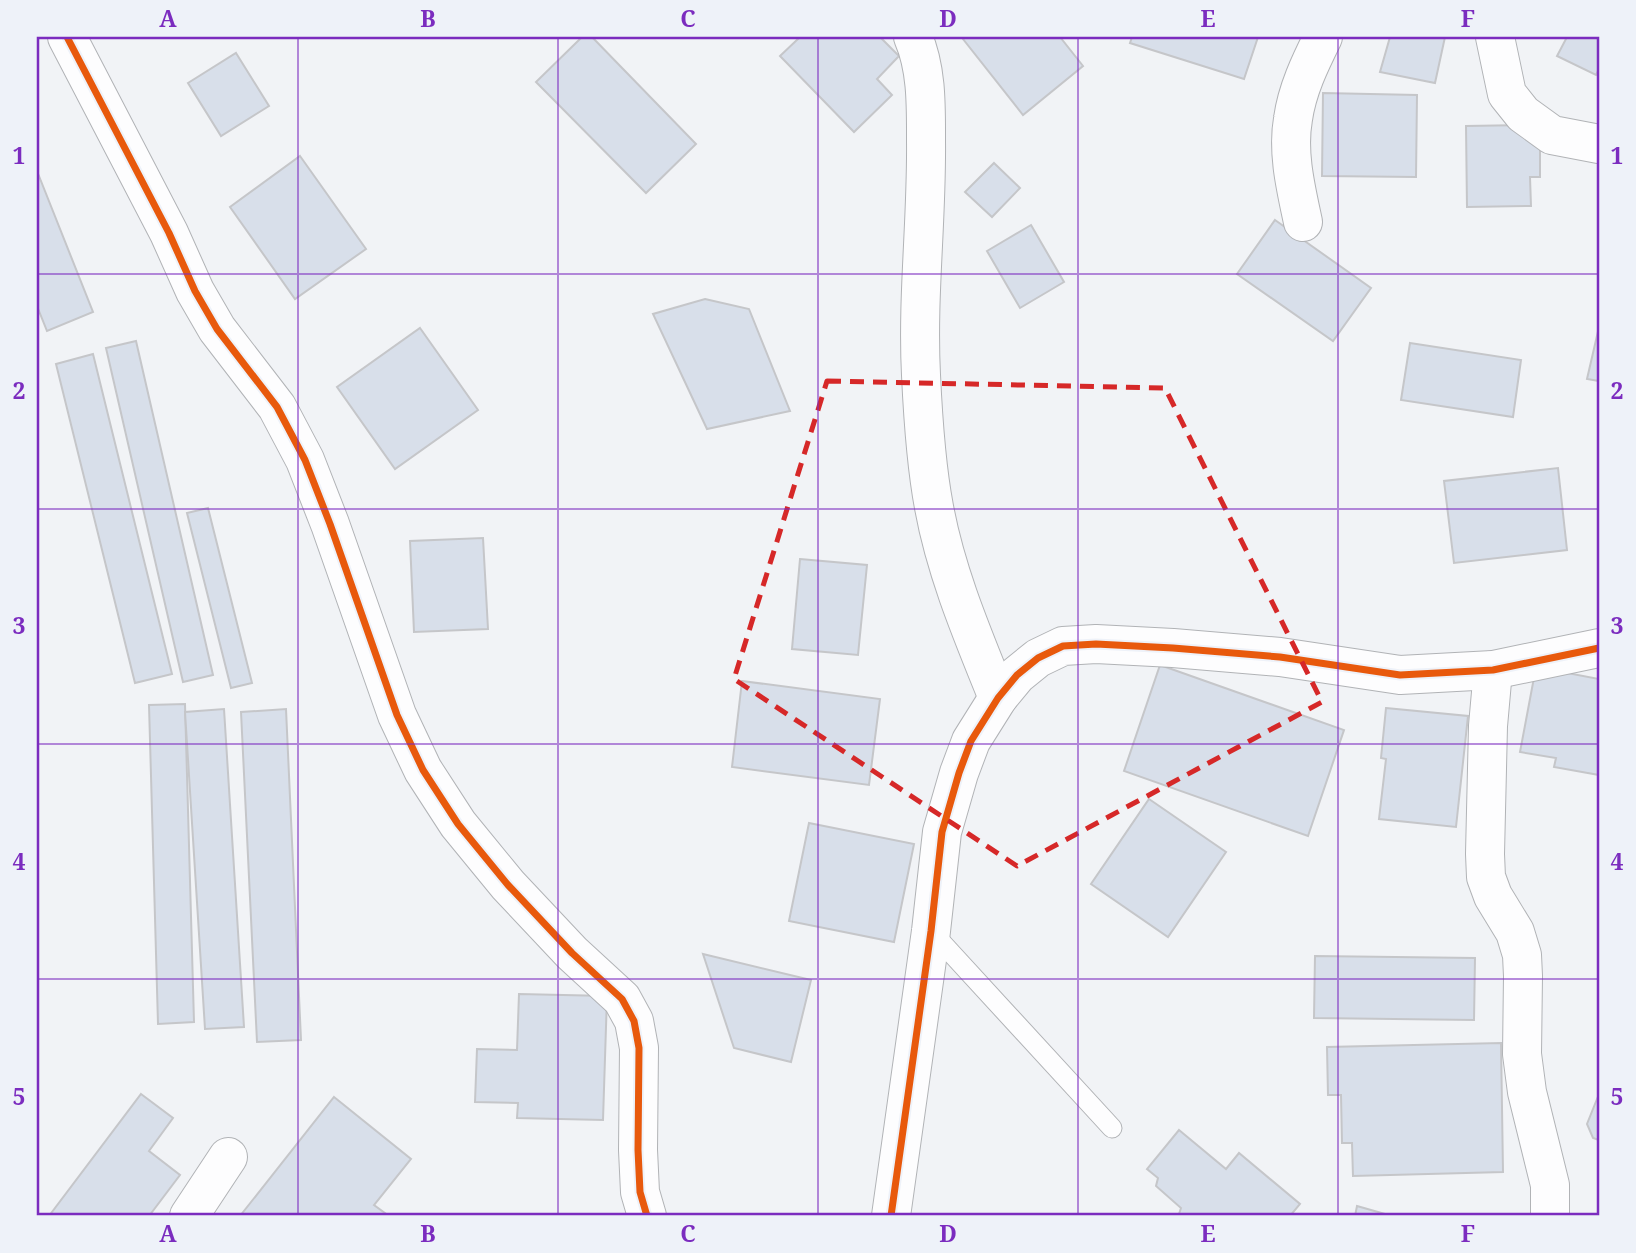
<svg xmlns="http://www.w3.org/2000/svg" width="1636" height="1253" font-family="'Noto Serif',serif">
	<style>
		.building { fill: #d8dfea; stroke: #c5c6c9; stroke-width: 2 }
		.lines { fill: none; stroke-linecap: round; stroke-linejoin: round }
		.service-casing { stroke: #b1b3b6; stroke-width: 21 }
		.minor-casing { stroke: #b1b3b6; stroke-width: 40 }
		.tertiary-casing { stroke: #b1b3b6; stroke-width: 40 }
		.service { stroke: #fdfdfe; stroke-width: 19 }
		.minor { stroke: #fdfdfe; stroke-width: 38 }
		.tertiary { stroke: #fdfdfe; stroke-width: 38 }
		.cycleway-casing { stroke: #eef2f9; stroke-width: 11 }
		.cycleway { stroke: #e8590c; stroke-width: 7 }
		.marked { fill: none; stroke: #d62828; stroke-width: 5; stroke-dasharray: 14 9; stroke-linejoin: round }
		.grid { fill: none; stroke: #7b2cbf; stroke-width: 2; stroke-opacity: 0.55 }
		.neatline { fill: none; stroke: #7b2cbf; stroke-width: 2.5 }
		.grid-label { font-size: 23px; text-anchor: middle; font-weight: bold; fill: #7b2cbf }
	</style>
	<rect width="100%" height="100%" fill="#f1f3f6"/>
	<g class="building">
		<path d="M 582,37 L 592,37 L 696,144 L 646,193 L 536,82 Z"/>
		<path d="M 800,37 L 880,37 L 899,56 L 877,79 L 892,95 L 854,132 L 780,56 Z"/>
		<path d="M 966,37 L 1060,37 L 1083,66 L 1023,115 L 963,39 Z"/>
		<path d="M 1132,37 L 1258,37 L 1244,79 L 1130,43 Z"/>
		<path d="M 1390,37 L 1445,37 L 1435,83 L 1380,72 Z"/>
		<path d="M 1567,37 L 1599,37 L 1599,69 L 1596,75 L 1557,56 Z"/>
		<path d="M 236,53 L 269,106 L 221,136 L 188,83 Z"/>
		<path d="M 1323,93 L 1417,95 L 1416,177 L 1322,176 Z"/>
		<path d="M 1527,125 L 1540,138 L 1540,177 L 1530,177 L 1531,206 L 1467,207 L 1466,126 Z"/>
		<path d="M 300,156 L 366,249 L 295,299 L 230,207 Z"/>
		<path d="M 994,163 L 1020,188 L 992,217 L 965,192 Z"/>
		<path d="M 37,171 L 93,312 L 47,331 L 37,306 Z"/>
		<path d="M 1275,220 L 1371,288 L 1333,341 L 1237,274 Z"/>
		<path d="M 1031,225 L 1064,282 L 1020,308 L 987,251 Z"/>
		<path d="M 705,299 L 749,309 L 790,411 L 707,429 L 653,314 Z"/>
		<path d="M 1599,327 L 1599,381 L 1587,379 Z"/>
		<path d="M 420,328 L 478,410 L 395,469 L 337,387 Z"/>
		<path d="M 136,341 L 213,675 L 183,682 L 106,348 Z"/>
		<path d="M 1410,343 L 1521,360 L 1513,417 L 1401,400 Z"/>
		<path d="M 93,354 L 172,674 L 135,683 L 56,364 Z"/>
		<path d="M 1558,468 L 1567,550 L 1454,563 L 1444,481 Z"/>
		<path d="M 208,508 L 252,683 L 231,688 L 187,513 Z"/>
		<path d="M 483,538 L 488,629 L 414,632 L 410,541 Z"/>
		<path d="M 800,559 L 867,565 L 858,655 L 792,649 Z"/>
		<path d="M 1160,665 L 1344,730 L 1308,836 L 1124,771 Z"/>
		<path d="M 1536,667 L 1599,679 L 1599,775 L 1554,767 L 1556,758 L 1520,752 Z"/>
		<path d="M 742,681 L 880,699 L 869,785 L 732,767 Z"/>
		<path d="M 185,704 L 194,1022 L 158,1024 L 149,705 Z"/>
		<path d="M 1386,708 L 1468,716 L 1456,827 L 1379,819 L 1386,759 L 1381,758 Z"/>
		<path d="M 224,709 L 244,1027 L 205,1029 L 185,712 Z"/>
		<path d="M 286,709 L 301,1040 L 257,1042 L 241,712 Z"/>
		<path d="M 1149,799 L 1226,852 L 1168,937 L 1091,884 Z"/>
		<path d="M 809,823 L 914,844 L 894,942 L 789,921 Z"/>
		<path d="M 703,954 L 811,980 L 791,1062 L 734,1048 Z"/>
		<path d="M 1315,956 L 1475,958 L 1474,1020 L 1314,1018 Z"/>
		<path d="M 519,994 L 607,996 L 603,1120 L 517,1118 L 518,1103 L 475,1102 L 477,1049 L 517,1050 Z"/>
		<path d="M 1501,1043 L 1503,1172 L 1353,1176 L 1352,1143 L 1342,1143 L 1341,1095 L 1328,1095 L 1327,1047 Z"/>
		<path d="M 141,1094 L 173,1118 L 149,1151 L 180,1175 L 149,1216 L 49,1216 Z"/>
		<path d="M 1599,1094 L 1599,1140 L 1593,1138 L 1587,1124 Z"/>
		<path d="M 334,1097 L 411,1159 L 374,1205 L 389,1216 L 240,1216 Z"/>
		<path d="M 1179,1130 L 1226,1169 L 1239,1153 L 1300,1204 L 1290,1216 L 1182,1216 L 1179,1214 L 1181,1208 L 1156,1186 L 1158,1178 L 1147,1169 Z"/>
		<path d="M 1357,1206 L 1392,1216 L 1355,1216 Z"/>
	</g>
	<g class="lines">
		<g class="service-casing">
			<path id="service" d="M 931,931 L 1112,1128"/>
		</g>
		<g class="minor-casing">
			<g id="minor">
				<path d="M 67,37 L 169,233 L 195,291 L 217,329 L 277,407 L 305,460 L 330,524 L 397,715 L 423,770 L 458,824 L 508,885 L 572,953 L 622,999 L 634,1021 L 639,1048 L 638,1150 L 640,1192 L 647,1216"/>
				<path d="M 913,37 C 927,69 926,107 926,141 C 927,219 917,297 921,375 C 923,418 926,465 934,507 C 946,573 973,636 998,698"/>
				<path d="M 1495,37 L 1507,94 L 1523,114 L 1552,135 L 1599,144"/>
				<path d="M 1303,222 C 1296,189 1287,153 1293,119 C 1297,90 1310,63 1323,37"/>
				<path d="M 1493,670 L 1488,726 L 1485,854 L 1486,877 L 1493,896 L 1515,932 L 1522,955 L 1523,976 L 1522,1054 L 1527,1092 L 1550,1185 L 1550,1216"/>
				<path d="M 189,1216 L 228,1157"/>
			</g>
		</g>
		<g class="tertiary-casing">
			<path id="tertiary" d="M 891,1216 L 931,931 L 942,832 L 959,773 L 971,741 L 998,698 L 1017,675 L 1038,658 L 1063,646 L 1096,644 L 1173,648 L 1280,657 L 1400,675 L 1493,670 L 1599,648"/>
		</g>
		<use href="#service" class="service"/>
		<use href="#minor" class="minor"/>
		<use href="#tertiary" class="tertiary"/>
		<g class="cycleway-casing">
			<g id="cycleway">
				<path d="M 67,37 L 169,233 L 195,291 L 217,329 L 277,407 L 305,460 L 330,524 L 397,715 L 423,770 L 458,824 L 508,885 L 572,953 L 622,999 L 634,1021 L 639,1048 L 638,1150 L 640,1192 L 647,1216"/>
				<path d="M 891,1216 L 931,931 L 942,832 L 959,773 L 971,741 L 998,698 L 1017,675 L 1038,658 L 1063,646 L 1096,644 L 1173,648 L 1280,657 L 1400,675 L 1493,670 L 1599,648"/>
			</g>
		</g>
		<use href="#cycleway" class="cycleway"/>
	</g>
	<path class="marked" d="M 827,381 L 1165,388 L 1322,702 L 1017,866 L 734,679 Z"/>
	<path class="grid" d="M 298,37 L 298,1216M 558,37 L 558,1216M 818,37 L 818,1216M 1078,37 L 1078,1216M 1338,37 L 1338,1216M 37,274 L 1599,274M 37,509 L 1599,509M 37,744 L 1599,744M 37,979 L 1599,979"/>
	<rect width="1636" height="1253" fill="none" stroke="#eef2f9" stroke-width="77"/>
	<rect x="38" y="38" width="1560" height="1176" class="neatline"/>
	<g class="grid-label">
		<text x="168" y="27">A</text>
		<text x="428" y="27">B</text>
		<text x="688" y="27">C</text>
		<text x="948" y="27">D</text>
		<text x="1208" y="27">E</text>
		<text x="1468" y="27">F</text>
		<text x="19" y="164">1</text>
		<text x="1617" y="164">1</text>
		<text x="19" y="399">2</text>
		<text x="1617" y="399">2</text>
		<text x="19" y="634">3</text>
		<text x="1617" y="634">3</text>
		<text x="19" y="870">4</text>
		<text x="1617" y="870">4</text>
		<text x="19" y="1105">5</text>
		<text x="1617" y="1105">5</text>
		<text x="168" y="1242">A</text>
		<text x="428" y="1242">B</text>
		<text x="688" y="1242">C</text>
		<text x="948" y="1242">D</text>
		<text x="1208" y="1242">E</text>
		<text x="1468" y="1242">F</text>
	</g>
</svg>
